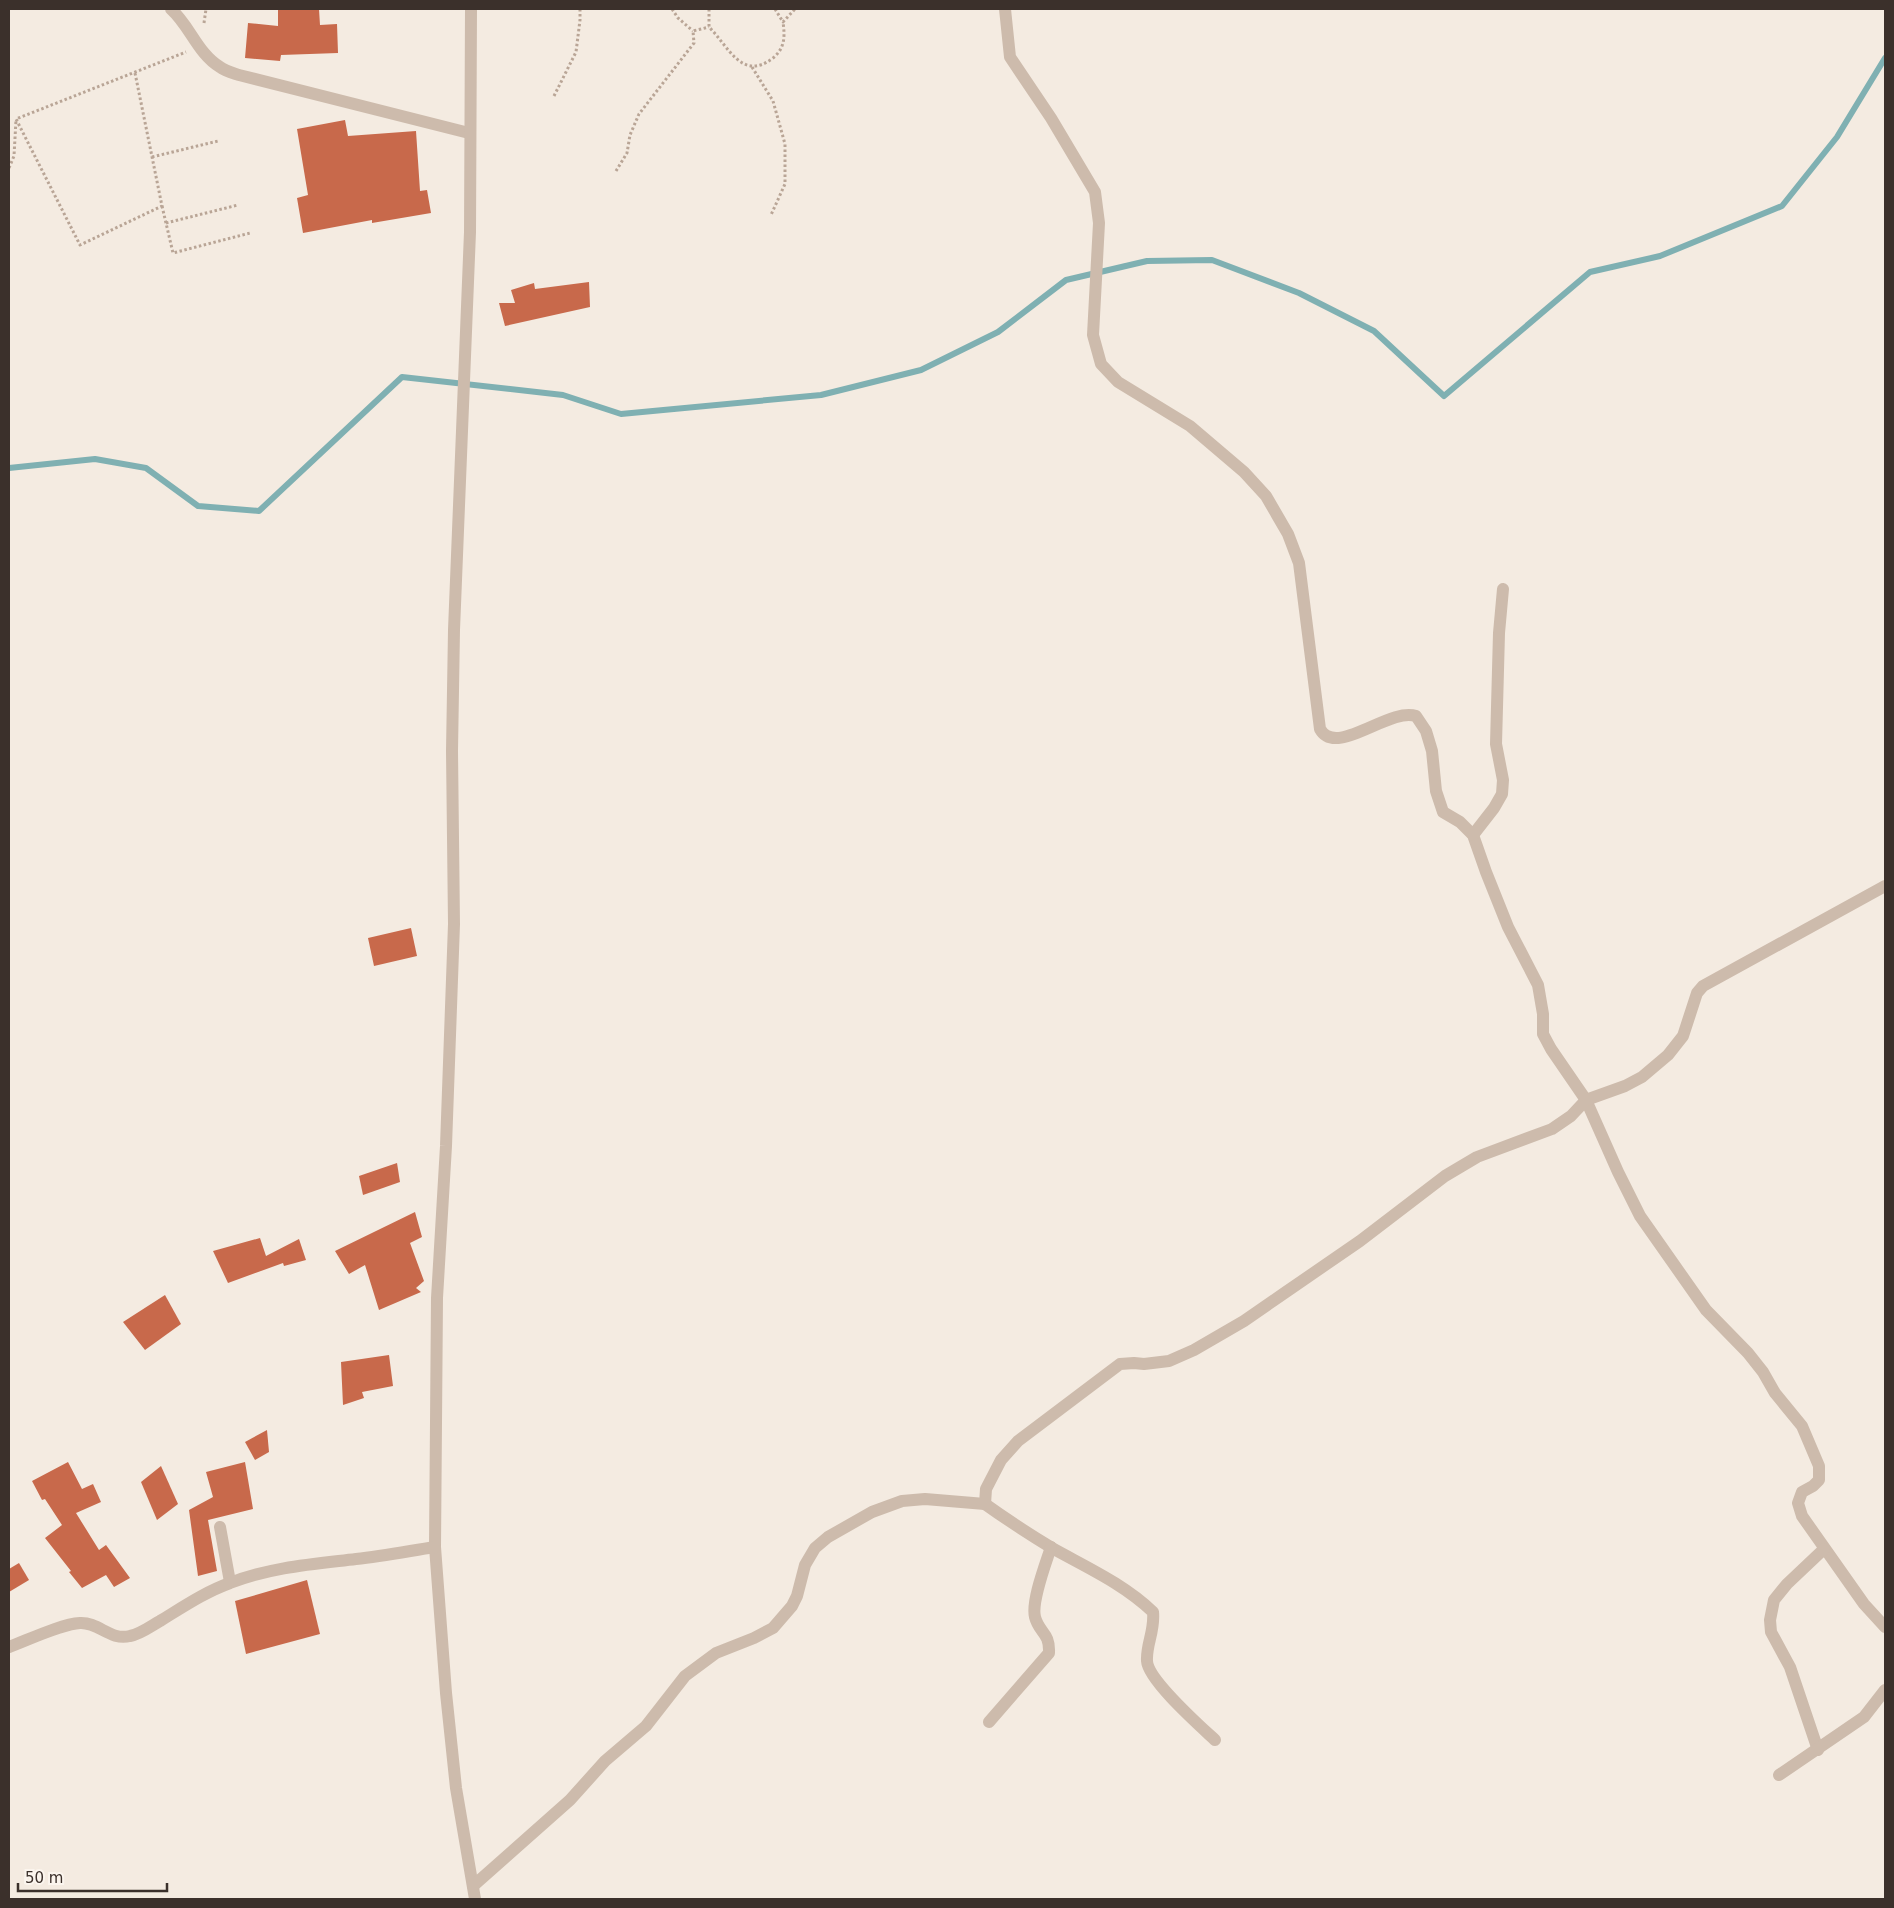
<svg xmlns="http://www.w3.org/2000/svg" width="1894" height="1908" font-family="'DejaVu Sans',sans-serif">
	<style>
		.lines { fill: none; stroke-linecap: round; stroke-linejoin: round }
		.stream { stroke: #7fb0b2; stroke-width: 6 }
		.building { fill: #c8694b }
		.path { stroke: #b9a596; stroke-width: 3; stroke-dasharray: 2.5 2.5; stroke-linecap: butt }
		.minor { stroke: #cdbbac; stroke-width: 12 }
	</style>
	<rect width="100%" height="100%" fill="#f4ebe1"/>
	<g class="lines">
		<path class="stream" d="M 9,468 L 95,459 L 146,468 L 198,506 L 259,511 L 402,377 L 563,395 L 621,414 L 821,395 L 921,370 L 998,332 L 1066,280 L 1147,261 L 1212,260 L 1299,293 L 1374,331 L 1444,396 L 1590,272 L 1660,256 L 1782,206 L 1837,137 L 1885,58"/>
	</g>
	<g class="building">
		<path d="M 278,9 L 319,9 L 320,25 L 337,24 L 338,53 L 281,55 L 280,61 L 245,58 L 248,23 L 278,26 Z"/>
		<path d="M 345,120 L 348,136 L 416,131 L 420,191 L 427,190 L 431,213 L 372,223 L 372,220 L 303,233 L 297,198 L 308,195 L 297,129 Z"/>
		<path d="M 589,282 L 590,307 L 505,326 L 499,303 L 515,303 L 511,290 L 534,283 L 535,289 Z"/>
		<path d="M 411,928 L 417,956 L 374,966 L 368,938 Z"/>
		<path d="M 397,1163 L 400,1182 L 363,1195 L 359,1176 Z"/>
		<path d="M 415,1212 L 422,1237 L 410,1243 L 424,1281 L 416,1288 L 421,1292 L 379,1310 L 365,1265 L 349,1274 L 335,1251 Z"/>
		<path d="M 260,1238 L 266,1256 L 299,1239 L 306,1260 L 284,1266 L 283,1263 L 228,1283 L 213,1251 Z"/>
		<path d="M 165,1295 L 181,1324 L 145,1350 L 123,1322 Z"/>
		<path d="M 389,1355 L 393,1386 L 362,1392 L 364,1398 L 343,1405 L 341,1362 Z"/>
		<path d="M 267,1430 L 269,1452 L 255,1460 L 245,1442 Z"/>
		<path d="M 68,1462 L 82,1489 L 93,1484 L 101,1502 L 76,1513 L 99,1550 L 106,1545 L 130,1578 L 114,1587 L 106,1575 L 82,1588 L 69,1572 L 71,1571 L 45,1538 L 62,1525 L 45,1499 L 42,1500 L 32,1481 Z"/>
		<path d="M 245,1462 L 253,1509 L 208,1520 L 217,1571 L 198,1576 L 189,1510 L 213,1497 L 206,1472 Z"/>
		<path d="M 161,1466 L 178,1504 L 157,1520 L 141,1482 Z"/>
		<path d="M 19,1563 L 29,1580 L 9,1592 L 9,1569 Z"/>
		<path d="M 307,1580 L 320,1634 L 246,1654 L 235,1601 Z"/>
	</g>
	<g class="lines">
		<g class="path">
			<path d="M 672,9 L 678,18 L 693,31"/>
			<path d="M 709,9 L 709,27 C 729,47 742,82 773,58 C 785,48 785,37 783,22"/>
			<path d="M 775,9 L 783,22 L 795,9"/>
			<path d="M 204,23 L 206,9"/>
			<path d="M 752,67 L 773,101 L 785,144 L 785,184 L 771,215"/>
			<path d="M 135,73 L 162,206 L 80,245 L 16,119 L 186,52"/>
			<path d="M 554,96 L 576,52 L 580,20 L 580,9"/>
			<path d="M 152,157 L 218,141"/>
			<path d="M 9,168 L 14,156 L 16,120"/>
			<path d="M 616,171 L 627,153 L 630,135 L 639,114 L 694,43 L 693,31 L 709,27"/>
			<path d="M 162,206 L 173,253 L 250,233"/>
			<path d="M 166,223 L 238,205"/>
		</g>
		<g class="minor">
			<path d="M 171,9 C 190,26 198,54 220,67 C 225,71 233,73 239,75 L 469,133"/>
			<path d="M 471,9 L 470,232 L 454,630 L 452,751 L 454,924 L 446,1146 L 437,1298 L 435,1547 L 446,1693 L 456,1788 L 475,1899"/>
			<path d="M 1005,9 L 1010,57 L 1051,118 L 1095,192 L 1099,223 L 1093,335 L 1101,364 L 1118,382 L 1190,426 L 1244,472 L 1266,496 L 1288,534 L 1299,563 L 1320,729 C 1336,758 1389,707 1416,716 L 1426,731 L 1432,751 L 1436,791 L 1443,812 L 1460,822 L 1473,835 L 1486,872 L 1508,927 L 1538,985 L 1543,1014 L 1543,1034 L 1551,1049 L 1586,1100 L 1618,1172 L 1640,1216 L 1706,1310 L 1748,1353 L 1763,1372 L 1775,1393 L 1802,1426 L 1819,1466 L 1819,1480 L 1813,1486 L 1802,1492 L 1798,1503 L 1802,1516 L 1864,1604 L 1885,1627"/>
			<path d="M 1473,835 L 1494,808 L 1502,794 L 1503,780 L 1496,744 L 1499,633 L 1503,589"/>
			<path d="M 985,1504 C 1006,1519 1029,1534 1052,1548 C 1086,1567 1124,1584 1153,1612 C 1155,1631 1146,1644 1147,1661 C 1148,1680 1199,1725 1215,1740"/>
			<path d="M 220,1527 L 230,1582"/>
			<path d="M 9,1647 C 28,1640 61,1624 80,1623 C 99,1622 110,1641 130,1636 C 141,1634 151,1626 160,1621 C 183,1607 205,1592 230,1583 C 271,1567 314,1564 356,1559 C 383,1556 409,1551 435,1547"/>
			<path d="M 989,1722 L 1049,1653 C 1050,1632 1039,1633 1035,1617 C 1031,1601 1046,1563 1051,1547"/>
			<path d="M 1818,1750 L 1790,1667 L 1771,1632 L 1770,1620 L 1774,1600 L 1787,1584 L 1824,1549"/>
			<path d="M 1779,1775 L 1864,1717 L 1885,1690"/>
			<path d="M 473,1886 L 570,1800 L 605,1761 L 646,1726 L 685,1676 L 716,1653 L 754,1638 L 773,1628 L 792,1606 L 797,1596 L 805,1565 L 815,1548 L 828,1537 L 872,1512 L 902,1501 L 925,1499 L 985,1504 L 986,1489 L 1001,1460 L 1018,1441 L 1120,1364 L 1134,1363 L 1144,1364 L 1169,1361 L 1194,1350 L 1244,1321 L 1283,1294 L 1360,1241 L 1445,1176 L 1477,1157 L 1552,1129 L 1571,1116 L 1586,1100 L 1625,1086 L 1642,1077 L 1668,1055 L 1683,1036 L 1697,993 L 1703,986 L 1885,886"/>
		</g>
	</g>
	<rect width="1894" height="1908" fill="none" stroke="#3b302b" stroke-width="20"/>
	<path d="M18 1883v8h149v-8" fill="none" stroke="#3b302b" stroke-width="2.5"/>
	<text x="25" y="1883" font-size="15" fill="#3b302b" stroke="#fbf5ee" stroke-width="4" paint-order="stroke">50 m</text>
</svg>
